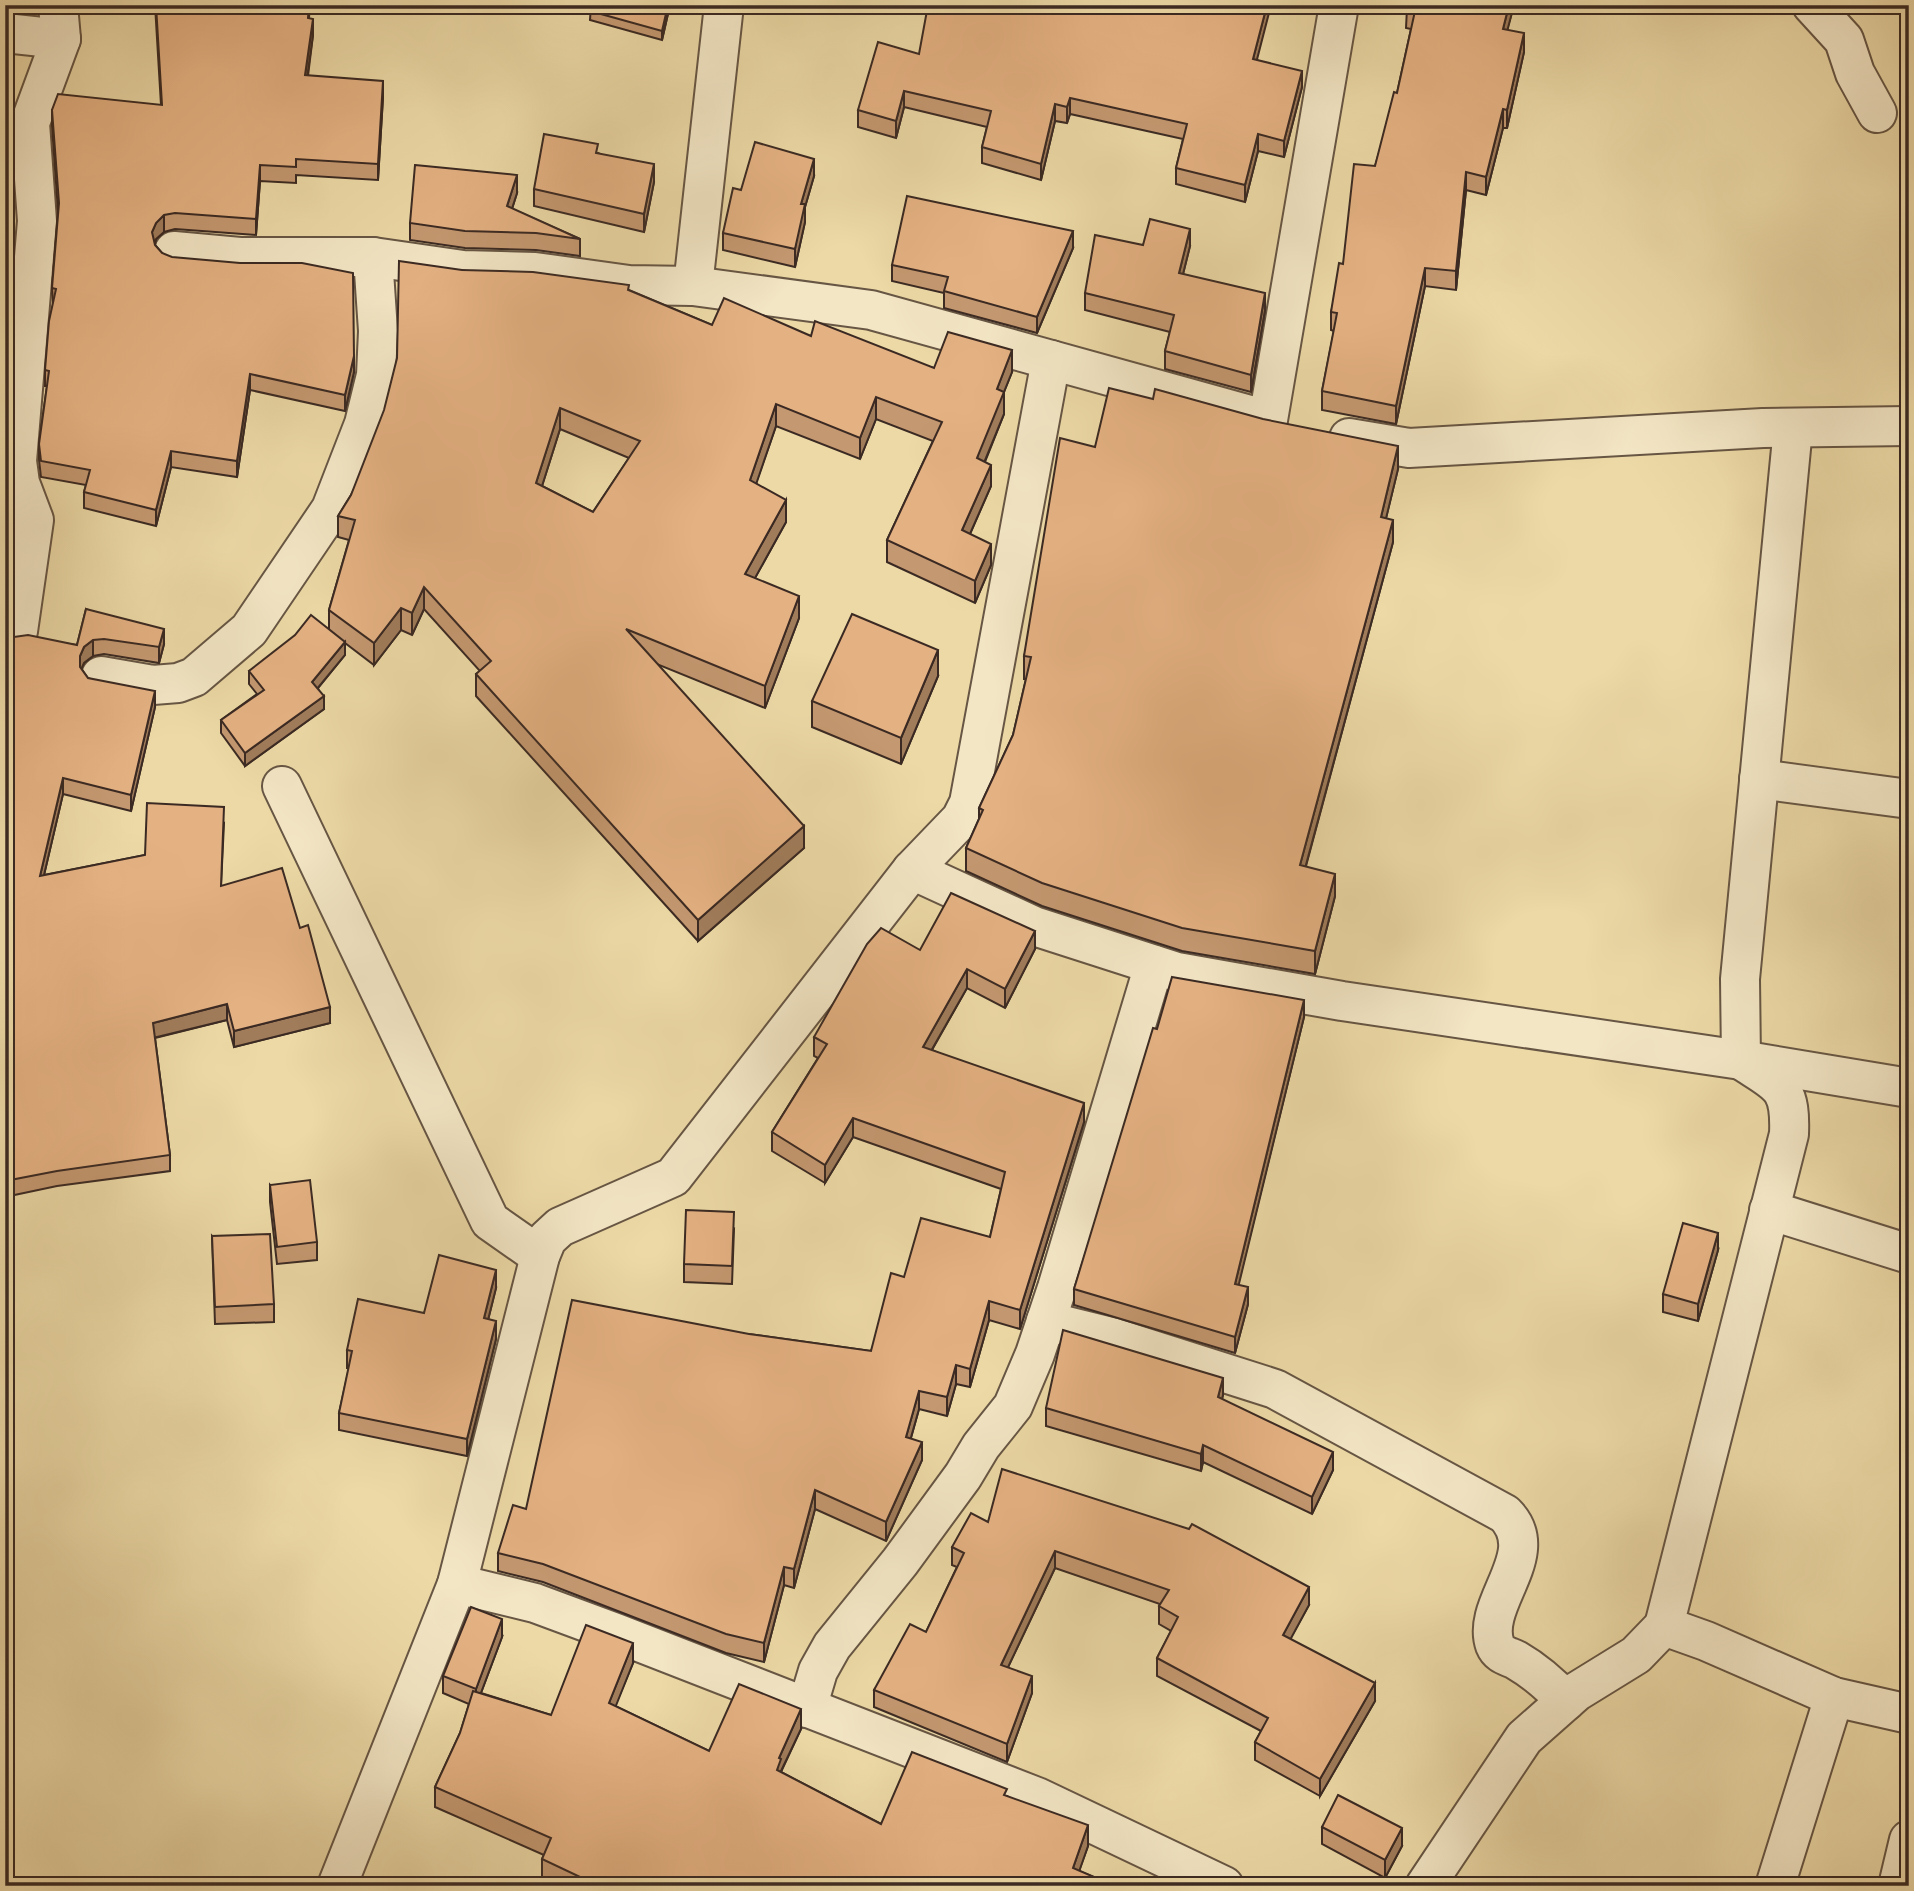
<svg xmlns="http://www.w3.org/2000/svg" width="1914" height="1891" font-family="'IM FELL Double Pica',serif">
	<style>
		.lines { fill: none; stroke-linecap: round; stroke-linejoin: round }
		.minor-casing { stroke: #675644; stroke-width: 42 }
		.minor { stroke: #f3e6c5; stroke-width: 38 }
		.wall { fill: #c49870; stroke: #3b2a23; stroke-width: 2; fill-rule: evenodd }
		.shaded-wall { fill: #a07c5b; stroke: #3b2a23; stroke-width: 2 }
		.building { fill: #e4b182; stroke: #3b2a23; stroke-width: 2; fill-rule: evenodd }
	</style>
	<rect width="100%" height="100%" fill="#ecd9a6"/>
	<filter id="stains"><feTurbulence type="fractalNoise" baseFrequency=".00286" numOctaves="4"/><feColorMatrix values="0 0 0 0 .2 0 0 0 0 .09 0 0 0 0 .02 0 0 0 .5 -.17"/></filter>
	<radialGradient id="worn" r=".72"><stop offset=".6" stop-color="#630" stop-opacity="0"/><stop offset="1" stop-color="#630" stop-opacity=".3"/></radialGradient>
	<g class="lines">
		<g class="minor-casing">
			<g id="minor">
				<path d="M 1812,5 L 1844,40 L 1855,73 L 1877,113"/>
				<path d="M 5,33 L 61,39"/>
				<path d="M 174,251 L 240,257 L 373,257 L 463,270 L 535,272 L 629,285 L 693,286 L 871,310 L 1268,420 L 1339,5"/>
				<path d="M 693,286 L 724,5"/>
				<path d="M 1793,428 L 1740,979 L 1741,1060 C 1779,1085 1791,1085 1789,1134 L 1664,1626 L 1706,1641 L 1834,1697 L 1909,1714"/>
				<path d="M 1349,438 L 1409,448 L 1763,428 L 1909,426"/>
				<path d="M 18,631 L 34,520 L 20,483 L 17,461 L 37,221 L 30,123 L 61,39 L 58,5"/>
				<path d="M 101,676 L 153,685 L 178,683 L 194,677 L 249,630 L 331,509 L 364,424 L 376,375 L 378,331 L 373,257"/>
				<path d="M 1759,779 L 1909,799"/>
				<path d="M 282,786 L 490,1221 L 540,1256"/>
				<path d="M 912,870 L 1034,926 L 1177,972 L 1342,1001 L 1741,1060 L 1909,1088"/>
				<path d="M 1769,1210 L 1909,1254"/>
				<path d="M 1046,1321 L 1115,1338 L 1275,1389 L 1505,1514 C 1545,1554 1480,1603 1495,1645 C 1499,1655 1508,1656 1516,1660 C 1535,1671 1551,1685 1566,1701"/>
				<path d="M 457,1584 L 535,1603 L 616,1633 L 1037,1797 L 1224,1886"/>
				<path d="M 807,1708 L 818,1671 L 832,1646 L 900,1562 L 963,1476 L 981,1446 L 1013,1406 L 1035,1354 L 1057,1288 L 1154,965"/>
				<path d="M 337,1886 L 457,1584 L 540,1256 L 547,1239 L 560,1227 L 673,1177 L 912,870 L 961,819 L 969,803 L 1051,360"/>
				<path d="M 1425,1886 L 1524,1738 L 1576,1692 L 1636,1655 L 1664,1626"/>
				<path d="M 1775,1886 L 1834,1697"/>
				<path d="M 1898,1886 L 1909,1840"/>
			</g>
		</g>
		<use href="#minor" class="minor"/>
	</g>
	<g class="wall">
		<path d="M 155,5 L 310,5 L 309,18 L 313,35 L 308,76 L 383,97 L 378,180 L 296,175 L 296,183 L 260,181 L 256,235 L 175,229 L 164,232 L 156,239 L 155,245 L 162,253 L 354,372 L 345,411 L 250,390 L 237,477 L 171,467 L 156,526 L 84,508 L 84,492 L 86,485 L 41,477 L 39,460 L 39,444 L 47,386 L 45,386 L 45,370 L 53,304 L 52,288 L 58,211 L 52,126 L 52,110 L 161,105 Z"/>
		<path d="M 591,5 L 670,5 L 662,40 L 590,20 Z"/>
		<path d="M 1397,5 L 1514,5 L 1507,30 L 1524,52 L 1507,128 L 1503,128 L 1486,195 L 1466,190 L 1456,290 L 1425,286 L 1396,424 L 1322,410 L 1322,391 L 1334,331 L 1331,330 L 1331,312 L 1343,264 L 1375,166 L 1397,93 L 1411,29 L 1406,28 L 1407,8 Z"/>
		<path d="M 919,54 L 1257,60 L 1302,87 L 1284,157 L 1258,151 L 1245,202 L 1176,184 L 1176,168 L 1183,139 L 1070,114 L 1067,123 L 1055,121 L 1041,180 L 982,163 L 982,147 L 987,127 L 904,107 L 896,138 L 858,127 L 858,110 Z"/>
		<path d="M 598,153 L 654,182 L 644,232 L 534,206 L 534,189 Z"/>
		<path d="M 814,176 L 805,207 L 805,222 L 795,267 L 723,250 L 723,233 L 741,190 Z"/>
		<path d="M 517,193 L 512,209 L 580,239 L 580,256 L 536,250 L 465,248 L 410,240 L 410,223 Z"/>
		<path d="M 1143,245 L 1190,246 L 1183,274 L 1265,310 L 1251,392 L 1165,369 L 1165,351 L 1170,332 L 1085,310 L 1085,293 Z"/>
		<path d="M 1073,248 L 1037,333 L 944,308 L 944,293 L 892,281 L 892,265 Z"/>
		<path d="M 462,270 L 629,290 L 712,325 L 811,336 L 934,368 L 1012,372 L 1004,392 L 1004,414 L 985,462 L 991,486 L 970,534 L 991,565 L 975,603 L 887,562 L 887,540 L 933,441 L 876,419 L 860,459 L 776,426 L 756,483 L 786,522 L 755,578 L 799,618 L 765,708 L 657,664 L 804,848 L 698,941 L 476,696 L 476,674 L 480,671 L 424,609 L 412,635 L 401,630 L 374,665 L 345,643 L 345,655 L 318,688 L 324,709 L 245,766 L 221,733 L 221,720 L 257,694 L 249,684 L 249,671 L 329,629 L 329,610 L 349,540 L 338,537 L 338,516 L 351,495 ZM 560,429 L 629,458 L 593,512 L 542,486 Z"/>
		<path d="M 1095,447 L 1398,469 L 1386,518 L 1393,542 L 1306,866 L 1335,896 L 1315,974 L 1182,951 L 1042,906 L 966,871 L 966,848 L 979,819 L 979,808 L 1013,735 L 1026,679 L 1024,679 L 1024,656 Z"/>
		<path d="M 86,609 L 164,644 L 159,663 L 104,654 L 93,656 L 84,663 L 81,668 L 88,678 L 155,707 L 131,811 L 63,794 L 44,875 L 145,855 L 224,823 L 221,886 L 300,928 L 330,1023 L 234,1047 L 227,1020 L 155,1038 L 170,1155 L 170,1171 L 57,1186 L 5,1197 L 5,633 L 14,637 L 77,645 Z"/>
		<path d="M 938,676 L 901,764 L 812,727 L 812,701 Z"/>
		<path d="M 1909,841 L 1909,902 L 1902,901 L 1902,883 Z"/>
		<path d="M 1035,949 L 1005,1008 L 967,988 L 932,1050 L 1084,1122 L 1020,1329 L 989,1320 L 970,1387 L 956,1384 L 947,1416 L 919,1409 L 911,1438 L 922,1460 L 886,1541 L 815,1509 L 794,1588 L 784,1585 L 764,1662 L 726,1653 L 543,1582 L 498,1571 L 498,1553 L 526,1509 L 749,1334 L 871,1351 L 904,1277 L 990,1237 L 1001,1189 L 853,1137 L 825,1183 L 772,1151 L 772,1132 L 818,1058 L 814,1056 L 814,1037 L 920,950 Z"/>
		<path d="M 1304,1017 L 1238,1285 L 1248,1304 L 1235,1353 L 1074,1305 L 1074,1289 L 1157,1029 Z"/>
		<path d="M 270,1185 L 317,1242 L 317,1260 L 277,1264 L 270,1202 Z"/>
		<path d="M 734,1229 L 732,1284 L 684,1282 L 684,1264 Z"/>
		<path d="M 212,1236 L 274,1304 L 274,1322 L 215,1324 Z"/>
		<path d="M 1718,1250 L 1698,1321 L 1663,1312 L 1663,1294 Z"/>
		<path d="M 496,1288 L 488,1320 L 496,1339 L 467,1456 L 339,1430 L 339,1413 L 349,1368 L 347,1368 L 347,1350 L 424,1313 Z"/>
		<path d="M 1223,1395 L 1222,1399 L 1333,1470 L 1312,1514 L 1203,1462 L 1201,1471 L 1046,1426 L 1046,1408 Z"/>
		<path d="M 988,1522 L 1309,1605 L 1290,1639 L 1375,1701 L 1320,1796 L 1255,1760 L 1255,1742 L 1261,1731 L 1157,1676 L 1157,1658 L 1171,1631 L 1159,1624 L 1159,1606 L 1160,1604 L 1055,1568 L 1008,1667 L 1032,1693 L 1007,1762 L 874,1707 L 874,1690 L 926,1632 L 957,1567 L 952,1565 L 952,1547 Z"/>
		<path d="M 502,1637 L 481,1693 L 551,1715 L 633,1663 L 615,1706 L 709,1751 L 801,1729 L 781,1772 L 881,1824 L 1007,1796 L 1088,1846 L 1079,1871 L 1115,1886 L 556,1886 L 542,1879 L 542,1859 L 544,1855 L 435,1807 L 435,1787 L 460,1733 L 469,1704 L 443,1693 L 443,1676 Z"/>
		<path d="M 1322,1827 L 1402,1846 L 1385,1878 L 1322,1844 Z"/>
	</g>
	<g class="shaded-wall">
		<path d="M 668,5 L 670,5 L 662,40 L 662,31 Z"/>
		<path d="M 1267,5 L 1271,5 L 1253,75 L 1253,59 Z"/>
		<path d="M 1509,5 L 1514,5 L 1503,47 L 1503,29 Z"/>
		<path d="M 313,19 L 313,35 L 305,92 L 305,75 Z"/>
		<path d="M 1524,33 L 1524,52 L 1507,128 L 1507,110 Z"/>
		<path d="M 1302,71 L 1302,87 L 1284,157 L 1284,141 Z"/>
		<path d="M 383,81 L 383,97 L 378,180 L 378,164 Z"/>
		<path d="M 904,91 L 904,107 L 896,138 L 896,121 Z"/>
		<path d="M 1070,98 L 1070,114 L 1067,123 L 1067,107 Z"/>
		<path d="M 1055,104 L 1055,121 L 1041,180 L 1041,164 Z"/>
		<path d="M 1503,109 L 1503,128 L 1486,195 L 1486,177 Z"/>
		<path d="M 1258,134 L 1258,151 L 1245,202 L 1245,185 Z"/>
		<path d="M 814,159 L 814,176 L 805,207 L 805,222 L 795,267 L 795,249 L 801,204 Z"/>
		<path d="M 654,164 L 654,182 L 644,232 L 644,214 Z"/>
		<path d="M 260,165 L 260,181 L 256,235 L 256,219 Z"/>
		<path d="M 1466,172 L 1466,190 L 1456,290 L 1456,271 Z"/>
		<path d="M 517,175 L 517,193 L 507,224 L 507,206 Z"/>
		<path d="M 164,215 L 164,232 L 156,239 L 152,248 L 152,232 L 156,223 Z"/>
		<path d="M 1190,229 L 1190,246 L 1179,290 L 1179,273 Z"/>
		<path d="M 1073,231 L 1073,248 L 1037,333 L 1037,317 Z"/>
		<path d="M 1425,268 L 1425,286 L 1396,424 L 1396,406 Z"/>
		<path d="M 1265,293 L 1265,310 L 1251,392 L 1251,375 Z"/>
		<path d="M 1012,350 L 1012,372 L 1004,392 L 1004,414 L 977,480 L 977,458 L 997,389 Z"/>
		<path d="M 354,356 L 354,372 L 345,411 L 345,395 Z"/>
		<path d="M 250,374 L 250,390 L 237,477 L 237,461 Z"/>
		<path d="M 876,397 L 876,419 L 860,459 L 860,438 Z"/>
		<path d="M 776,404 L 776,426 L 750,502 L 750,480 Z"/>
		<path d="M 560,408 L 560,429 L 536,505 L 536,483 Z"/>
		<path d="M 1398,446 L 1398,469 L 1381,539 L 1381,517 Z"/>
		<path d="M 171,451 L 171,467 L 156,526 L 156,510 Z"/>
		<path d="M 991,465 L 991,486 L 962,552 L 962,530 Z"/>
		<path d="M 786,500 L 786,522 L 745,596 L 745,574 Z"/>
		<path d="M 1393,520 L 1393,542 L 1300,887 L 1300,865 Z"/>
		<path d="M 991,544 L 991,565 L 975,603 L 975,581 Z"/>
		<path d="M 424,587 L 424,609 L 412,635 L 412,613 Z"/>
		<path d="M 799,596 L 799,618 L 765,708 L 765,686 Z"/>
		<path d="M 401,608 L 401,630 L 374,665 L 374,643 Z"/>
		<path d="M 164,629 L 164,644 L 159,663 L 159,647 Z"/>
		<path d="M 93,640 L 93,656 L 84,663 L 80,672 L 80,656 L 84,647 Z"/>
		<path d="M 345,642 L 345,655 L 312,695 L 312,682 Z"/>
		<path d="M 938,650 L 938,676 L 901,764 L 901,738 Z"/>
		<path d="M 155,691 L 155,707 L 131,811 L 131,795 Z"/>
		<path d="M 324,696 L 324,709 L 245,766 L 245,753 Z"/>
		<path d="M 63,778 L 63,794 L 40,892 L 40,876 Z"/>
		<path d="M 804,826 L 804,848 L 698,941 L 698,920 Z"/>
		<path d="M 1335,874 L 1335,896 L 1315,974 L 1315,951 Z"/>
		<path d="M 1035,931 L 1035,949 L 1005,1008 L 1005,989 Z"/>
		<path d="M 967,969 L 967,988 L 923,1065 L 923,1047 Z"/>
		<path d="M 1304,1000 L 1304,1017 L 1235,1300 L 1235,1284 Z"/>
		<path d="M 227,1004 L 227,1020 L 153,1038 L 153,1023 Z"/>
		<path d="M 330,1007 L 330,1023 L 234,1047 L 234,1031 Z"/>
		<path d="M 1084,1103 L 1084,1122 L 1020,1329 L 1020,1310 Z"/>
		<path d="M 853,1118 L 853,1137 L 825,1183 L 825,1165 Z"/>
		<path d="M 1718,1233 L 1718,1250 L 1698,1321 L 1698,1304 Z"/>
		<path d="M 496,1270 L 496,1288 L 484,1336 L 484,1318 Z"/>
		<path d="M 1248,1287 L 1248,1304 L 1235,1353 L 1235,1337 Z"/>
		<path d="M 989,1301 L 989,1320 L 970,1387 L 970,1369 Z"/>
		<path d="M 496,1321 L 496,1339 L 467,1456 L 467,1439 Z"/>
		<path d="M 956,1365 L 956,1384 L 947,1416 L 947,1397 Z"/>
		<path d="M 1223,1378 L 1223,1395 L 1218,1415 L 1218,1397 Z"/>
		<path d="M 919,1391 L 919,1409 L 906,1455 L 906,1437 Z"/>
		<path d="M 922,1442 L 922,1460 L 886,1541 L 886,1522 Z"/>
		<path d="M 1203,1445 L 1203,1462 L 1201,1471 L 1201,1454 Z"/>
		<path d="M 1333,1452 L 1333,1470 L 1312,1514 L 1312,1497 Z"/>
		<path d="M 815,1490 L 815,1509 L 794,1588 L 794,1569 Z"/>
		<path d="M 1055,1551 L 1055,1568 L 1001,1682 L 1001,1665 Z"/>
		<path d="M 784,1567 L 784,1585 L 764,1662 L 764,1643 Z"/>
		<path d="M 1309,1587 L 1309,1605 L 1283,1653 L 1283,1635 Z"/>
		<path d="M 502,1619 L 502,1637 L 476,1706 L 476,1689 Z"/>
		<path d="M 633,1643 L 633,1663 L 609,1723 L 609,1703 Z"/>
		<path d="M 1032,1676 L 1032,1693 L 1007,1762 L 1007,1744 Z"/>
		<path d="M 1375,1683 L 1375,1701 L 1320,1796 L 1320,1779 Z"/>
		<path d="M 801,1709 L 801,1729 L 781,1771 L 781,1779 L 777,1770 L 779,1758 Z"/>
		<path d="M 1088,1825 L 1088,1846 L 1074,1886 L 1073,1868 Z"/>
		<path d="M 1402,1828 L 1402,1846 L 1385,1878 L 1385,1860 Z"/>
	</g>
	<g class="building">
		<path d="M 156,5 L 309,5 L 308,18 L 313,19 L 305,75 L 383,81 L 378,164 L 296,159 L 296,167 L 260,165 L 256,219 L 175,213 L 164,215 L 156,223 L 152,232 L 155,245 L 162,253 L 172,257 L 240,263 L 302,263 L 353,273 L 354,356 L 345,395 L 250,374 L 237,461 L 171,451 L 156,510 L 84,492 L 90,470 L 41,461 L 39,444 L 49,371 L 45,370 L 49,321 L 56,289 L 52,288 L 59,203 L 52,110 L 58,94 L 162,105 Z"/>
		<path d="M 591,5 L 668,5 L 662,31 L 590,11 Z"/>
		<path d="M 928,5 L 1267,5 L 1253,59 L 1302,71 L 1284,141 L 1258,134 L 1245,185 L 1176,168 L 1187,124 L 1070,98 L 1067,107 L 1055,104 L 1041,164 L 982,147 L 991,111 L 904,91 L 896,121 L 858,110 L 878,42 L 919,54 Z"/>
		<path d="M 1407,5 L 1509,5 L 1503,29 L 1524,33 L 1507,110 L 1503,109 L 1486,177 L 1466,172 L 1456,271 L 1425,268 L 1396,406 L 1322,391 L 1337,313 L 1331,312 L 1339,263 L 1343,264 L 1354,164 L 1375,166 L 1394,92 L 1397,93 L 1415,11 L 1406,9 Z"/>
		<path d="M 544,134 L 598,144 L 596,153 L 654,164 L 644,214 L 534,189 Z"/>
		<path d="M 755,142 L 814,159 L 801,204 L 805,204 L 795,249 L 723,233 L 733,188 L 741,190 Z"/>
		<path d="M 415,165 L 517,175 L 507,206 L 580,239 L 536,233 L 465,231 L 410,223 Z"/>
		<path d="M 907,196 L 1073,231 L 1037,317 L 944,291 L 948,277 L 892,265 Z"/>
		<path d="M 1150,219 L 1190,229 L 1179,273 L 1265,293 L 1251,375 L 1165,351 L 1174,315 L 1085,293 L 1095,235 L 1143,245 Z"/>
		<path d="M 399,261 L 462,270 L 533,272 L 629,285 L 628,290 L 712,325 L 724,298 L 811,336 L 815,321 L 934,368 L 948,332 L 1012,350 L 997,389 L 1004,392 L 977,458 L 991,465 L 962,530 L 991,544 L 975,581 L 887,540 L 942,422 L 876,397 L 860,438 L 776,404 L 750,480 L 786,500 L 745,574 L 799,596 L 765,686 L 626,629 L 804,826 L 698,920 L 476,674 L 491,661 L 424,587 L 412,613 L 401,608 L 374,643 L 329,610 L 355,520 L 338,516 L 351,495 L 384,410 L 397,358 ZM 560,408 L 640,441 L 593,512 L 536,483 Z"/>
		<path d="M 1109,388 L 1153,399 L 1155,389 L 1263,419 L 1398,446 L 1381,517 L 1393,520 L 1300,865 L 1335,874 L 1315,951 L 1182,928 L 1042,883 L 966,848 L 983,810 L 979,808 L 1013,735 L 1031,657 L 1024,656 L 1060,438 L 1095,447 Z"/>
		<path d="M 86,609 L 164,629 L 159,647 L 104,639 L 93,640 L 84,647 L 80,656 L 80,667 L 88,678 L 155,691 L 131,795 L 63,778 L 40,876 L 145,855 L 147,803 L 224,807 L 221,886 L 282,868 L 300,928 L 308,925 L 330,1007 L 234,1031 L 227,1004 L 153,1023 L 170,1155 L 57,1171 L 5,1181 L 5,633 L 14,637 L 28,635 L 77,645 Z"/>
		<path d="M 852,614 L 938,650 L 901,738 L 812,701 Z"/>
		<path d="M 311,615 L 345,642 L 312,682 L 324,696 L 245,753 L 221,720 L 264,690 L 249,671 L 295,635 Z"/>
		<path d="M 1909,841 L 1909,884 L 1902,883 Z"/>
		<path d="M 951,893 L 1035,931 L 1005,989 L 967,969 L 923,1047 L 1084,1103 L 1020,1310 L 989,1301 L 970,1369 L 956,1365 L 947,1397 L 919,1391 L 906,1437 L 922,1442 L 886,1522 L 815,1490 L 794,1569 L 784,1567 L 764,1643 L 726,1634 L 543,1564 L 498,1553 L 513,1505 L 526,1509 L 572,1300 L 749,1334 L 871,1351 L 891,1273 L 904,1277 L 921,1218 L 990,1237 L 1005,1172 L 853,1118 L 825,1165 L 772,1132 L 827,1044 L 814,1037 L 867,944 L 881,928 L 920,950 Z"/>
		<path d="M 1172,977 L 1304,1000 L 1235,1284 L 1248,1287 L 1235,1337 L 1074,1289 L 1153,1028 L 1157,1029 Z"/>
		<path d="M 310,1180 L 317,1242 L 277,1247 L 270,1185 Z"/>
		<path d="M 686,1210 L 734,1212 L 732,1266 L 684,1264 Z"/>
		<path d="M 1683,1223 L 1718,1233 L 1698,1304 L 1663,1294 Z"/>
		<path d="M 270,1234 L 274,1304 L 215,1307 L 212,1236 Z"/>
		<path d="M 439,1255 L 496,1270 L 484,1318 L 496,1321 L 467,1439 L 339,1413 L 352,1351 L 347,1350 L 358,1299 L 424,1313 Z"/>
		<path d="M 1063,1330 L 1223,1378 L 1218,1397 L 1333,1452 L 1312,1497 L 1203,1445 L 1201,1454 L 1046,1408 Z"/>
		<path d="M 1002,1469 L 1189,1529 L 1192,1524 L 1309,1587 L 1283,1635 L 1375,1683 L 1320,1779 L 1255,1742 L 1268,1718 L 1157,1658 L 1178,1617 L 1159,1606 L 1169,1590 L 1055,1551 L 1001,1665 L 1032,1676 L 1007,1744 L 874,1690 L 910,1624 L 926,1632 L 964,1553 L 952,1547 L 971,1513 L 988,1522 Z"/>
		<path d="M 471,1607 L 502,1619 L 476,1689 L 443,1676 Z"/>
		<path d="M 586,1625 L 633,1643 L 609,1703 L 709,1751 L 739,1684 L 801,1709 L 779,1758 L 781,1759 L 777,1770 L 881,1824 L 912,1752 L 1007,1789 L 1004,1795 L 1088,1825 L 1073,1868 L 1115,1886 L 979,1886 L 963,1880 L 961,1886 L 599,1886 L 542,1859 L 551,1838 L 435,1787 L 460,1733 L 473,1691 L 551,1715 Z"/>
		<path d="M 1338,1795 L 1402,1828 L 1385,1860 L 1322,1827 Z"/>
	</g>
	<rect width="1914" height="1891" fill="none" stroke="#ecd9a6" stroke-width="28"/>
	<rect x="7" y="7" width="1900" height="1877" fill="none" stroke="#3b2a23" stroke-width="3.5"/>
	<rect x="14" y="14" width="1886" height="1863" fill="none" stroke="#3b2a23" stroke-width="2"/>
	<rect width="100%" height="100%" filter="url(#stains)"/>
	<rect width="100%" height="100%" fill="url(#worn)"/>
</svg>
